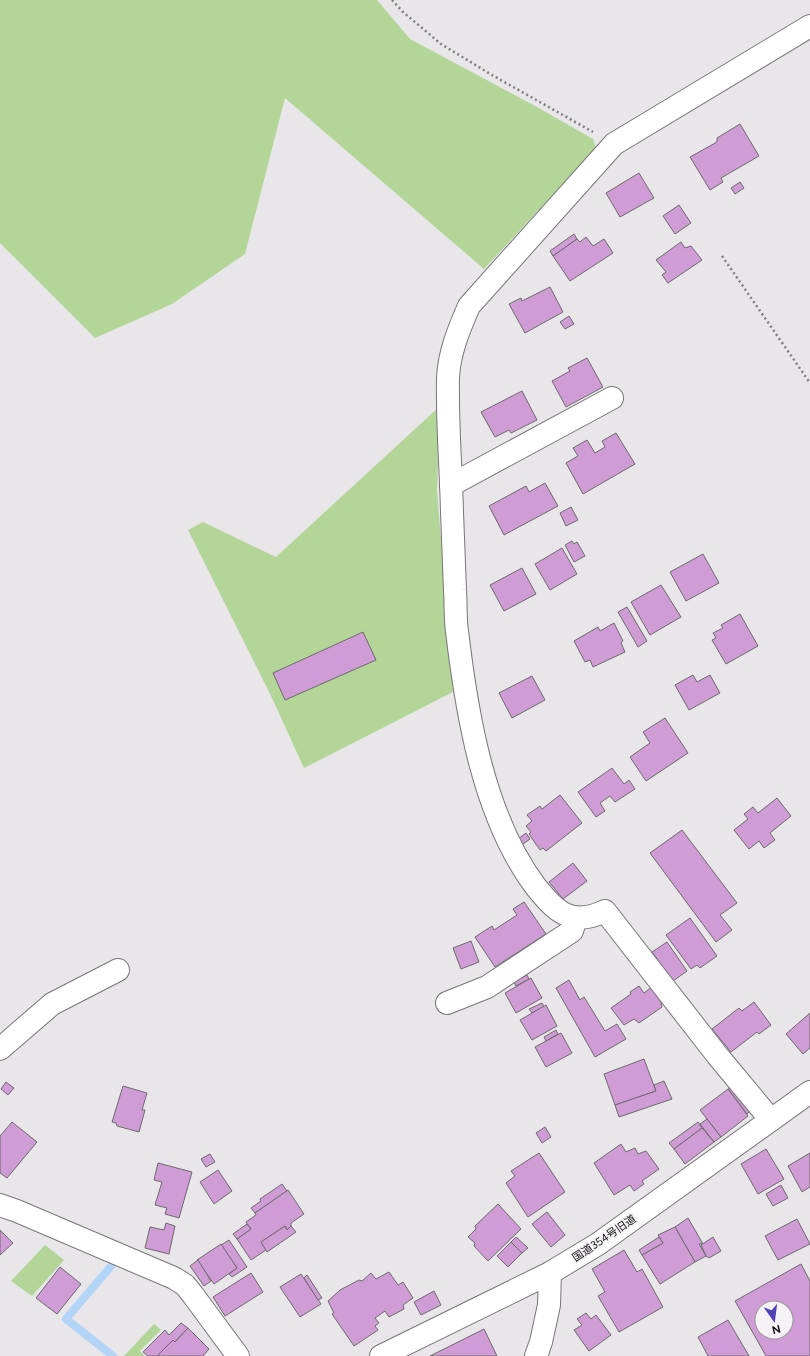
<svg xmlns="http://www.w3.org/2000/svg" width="810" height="1356" font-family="Figtree,'Noto Sans JP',sans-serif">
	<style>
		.green { fill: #b3d598 }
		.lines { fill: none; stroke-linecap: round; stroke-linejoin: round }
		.stream { stroke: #b2d4f7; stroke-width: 8 }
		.building { fill: #d09cd6; stroke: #6d6a6d; fill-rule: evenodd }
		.minor-casing { stroke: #787578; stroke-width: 24 }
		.path { stroke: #7f7d7f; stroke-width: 2.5; stroke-dasharray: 2 3; stroke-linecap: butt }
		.minor { stroke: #fff; stroke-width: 22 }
		.labels { text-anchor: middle; stroke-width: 4; stroke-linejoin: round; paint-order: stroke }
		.street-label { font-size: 11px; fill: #131213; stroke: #f6f3f6 }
	</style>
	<rect width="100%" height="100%" fill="#e9e6e9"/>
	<g class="green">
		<path d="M 0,0 L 377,0 L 410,39 L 537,107 L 593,139 L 596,148 L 484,269 L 285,98 L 245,254 L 172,304 L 95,338 L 0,243 Z"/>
		<path d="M 440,406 L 437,490 L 453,692 L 304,768 L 272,698 L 188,530 L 203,522 L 276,557 Z"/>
		<path d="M 45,1245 L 64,1260 L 32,1296 L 11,1281 Z"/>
		<path d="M 154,1324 L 161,1330 L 140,1351 L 145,1356 L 124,1356 Z"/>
	</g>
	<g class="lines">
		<path class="stream" d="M 112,1265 L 66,1319 L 113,1356"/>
	</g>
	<g class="building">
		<path d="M 740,124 L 759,156 L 721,178 L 723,182 L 710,190 L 690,157 L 717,142 L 717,138 Z"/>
		<path d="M 639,173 L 654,198 L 620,217 L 606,193 Z"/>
		<path d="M 740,182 L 744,188 L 735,194 L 731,188 Z"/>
		<path d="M 679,205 L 691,223 L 675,234 L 663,216 Z"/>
		<path d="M 574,234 L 577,239 L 553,256 L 550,251 Z"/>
		<path d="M 586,237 L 593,246 L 604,239 L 613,253 L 570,281 L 553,256 L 577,239 L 580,242 Z"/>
		<path d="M 681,242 L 685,248 L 691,246 L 702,260 L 668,283 L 662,275 L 666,272 L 656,260 Z"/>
		<path d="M 550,287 L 563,312 L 525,333 L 509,304 L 521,298 L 522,301 Z"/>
		<path d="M 569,316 L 574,324 L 565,329 L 560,322 Z"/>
		<path d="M 587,358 L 603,387 L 566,407 L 552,381 L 570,371 L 568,368 Z"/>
		<path d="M 522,391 L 537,420 L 511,433 L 509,430 L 495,437 L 481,412 Z"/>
		<path d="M 616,433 L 635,464 L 583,494 L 566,463 L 578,456 L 573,448 L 587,440 L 595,453 L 605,447 L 602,441 Z"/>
		<path d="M 545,483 L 558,506 L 504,535 L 489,506 L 526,486 L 529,492 Z"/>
		<path d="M 571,507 L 578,520 L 566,526 L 560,513 Z"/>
		<path d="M 572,541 L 574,544 L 577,542 L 585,556 L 574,562 L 565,545 Z"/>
		<path d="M 562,548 L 577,574 L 550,590 L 535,564 Z"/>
		<path d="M 703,554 L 719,583 L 686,601 L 670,572 Z"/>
		<path d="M 522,568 L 536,594 L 504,611 L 490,585 Z"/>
		<path d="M 661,585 L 681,617 L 650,635 L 631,602 Z"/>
		<path d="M 627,607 L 647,641 L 638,647 L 618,612 Z"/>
		<path d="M 740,614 L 758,646 L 726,664 L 712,640 L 716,638 L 713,633 L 723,628 L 721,625 Z"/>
		<path d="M 614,623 L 623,641 L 621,643 L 625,652 L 593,667 L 590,660 L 585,662 L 574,641 L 598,627 L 600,631 Z"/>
		<path d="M 363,632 L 376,660 L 285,700 L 273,673 Z"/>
		<path d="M 693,675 L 697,682 L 710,675 L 720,693 L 689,710 L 675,685 Z"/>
		<path d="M 532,676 L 545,700 L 512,718 L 499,693 Z"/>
		<path d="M 665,718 L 688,753 L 646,781 L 630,757 L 650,743 L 643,732 Z"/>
		<path d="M 612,768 L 624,784 L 629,780 L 635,789 L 615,802 L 610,796 L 600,803 L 605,811 L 596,817 L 578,792 Z"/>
		<path d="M 560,795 L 582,823 L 546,851 L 543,848 L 540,850 L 529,834 L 531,832 L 526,826 L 532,821 L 527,815 L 540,806 L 542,809 Z"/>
		<path d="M 777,798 L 791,816 L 770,833 L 775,840 L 764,848 L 759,841 L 749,849 L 734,830 L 748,819 L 744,814 L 753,807 L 758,813 Z"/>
		<path d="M 682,830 L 737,903 L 720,915 L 732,930 L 716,942 L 650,853 Z"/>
		<path d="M 526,833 L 530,839 L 523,844 L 518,839 Z"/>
		<path d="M 573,863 L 587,881 L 563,899 L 549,882 Z"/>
		<path d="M 524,902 L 546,934 L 495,967 L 475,937 L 492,926 L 494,930 L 517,915 L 513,909 Z"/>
		<path d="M 690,918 L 717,956 L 700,968 L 697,965 L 691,969 L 666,935 Z"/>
		<path d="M 471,941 L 479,962 L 461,969 L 453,948 Z"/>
		<path d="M 667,942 L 687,971 L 673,981 L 652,952 Z"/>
		<path d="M 527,975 L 529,979 L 516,986 L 514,982 Z"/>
		<path d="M 531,978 L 542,998 L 516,1013 L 505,993 Z"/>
		<path d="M 569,980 L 580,1000 L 584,997 L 605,1031 L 617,1024 L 626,1039 L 595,1057 L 556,988 Z"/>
		<path d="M 639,986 L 644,993 L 652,987 L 660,998 L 662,1007 L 639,1023 L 634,1019 L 624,1025 L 611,1008 L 631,994 L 630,992 Z"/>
		<path d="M 754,1002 L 771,1025 L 759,1034 L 757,1032 L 731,1052 L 712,1029 L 739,1008 L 742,1011 Z"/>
		<path d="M 542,1003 L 544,1007 L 532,1013 L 529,1009 Z"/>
		<path d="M 546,1005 L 557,1026 L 532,1040 L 520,1020 Z"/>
		<path d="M 810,1013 L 810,1048 L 803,1054 L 786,1034 Z"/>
		<path d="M 556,1030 L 558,1034 L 546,1041 L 544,1037 Z"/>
		<path d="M 561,1033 L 572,1053 L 546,1067 L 535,1047 Z"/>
		<path d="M 644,1059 L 656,1091 L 615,1105 L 604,1074 Z"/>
		<path d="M 664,1081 L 672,1099 L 619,1117 L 615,1105 L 656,1091 L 654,1085 Z"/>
		<path d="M 6,1082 L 14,1088 L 8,1095 L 1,1089 Z"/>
		<path d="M 123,1086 L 147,1093 L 142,1110 L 145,1110 L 139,1132 L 117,1126 L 116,1123 L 112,1122 Z"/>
		<path d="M 731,1088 L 750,1111 L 747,1114 L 728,1089 Z"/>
		<path d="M 728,1089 L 748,1116 L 721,1137 L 700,1110 Z"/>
		<path d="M 707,1119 L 721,1137 L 714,1142 L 700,1124 Z"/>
		<path d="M 12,1122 L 37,1142 L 7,1178 L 0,1173 L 0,1136 Z"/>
		<path d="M 698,1122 L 702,1128 L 674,1149 L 669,1143 Z"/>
		<path d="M 545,1127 L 551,1137 L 542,1143 L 536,1133 Z"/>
		<path d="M 702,1128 L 714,1142 L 685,1164 L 674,1149 Z"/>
		<path d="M 621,1144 L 626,1152 L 635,1148 L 638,1154 L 646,1151 L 659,1169 L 642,1181 L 644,1184 L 634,1191 L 630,1185 L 614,1195 L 594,1163 Z"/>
		<path d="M 766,1149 L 784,1179 L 758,1194 L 741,1164 Z"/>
		<path d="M 539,1153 L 565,1192 L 528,1217 L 506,1183 L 515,1176 L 511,1171 Z"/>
		<path d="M 810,1153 L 810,1187 L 802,1192 L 788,1166 Z"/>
		<path d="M 210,1154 L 215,1162 L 206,1167 L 201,1159 Z"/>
		<path d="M 158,1163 L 192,1172 L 179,1218 L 165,1214 L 167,1208 L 155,1205 L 162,1182 L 154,1180 Z"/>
		<path d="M 218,1170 L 232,1191 L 214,1204 L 200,1182 Z"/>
		<path d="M 282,1184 L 287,1191 L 255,1213 L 251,1208 L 261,1201 L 260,1199 Z"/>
		<path d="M 781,1185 L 788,1198 L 773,1206 L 766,1194 Z"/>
		<path d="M 288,1190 L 304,1214 L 291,1223 L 291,1226 L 287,1230 L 285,1226 L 261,1242 L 266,1250 L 251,1260 L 237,1239 L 251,1229 L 246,1222 L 256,1215 L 255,1213 Z"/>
		<path d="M 498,1204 L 521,1229 L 488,1261 L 474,1246 L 475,1243 L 468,1237 L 476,1229 L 475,1226 Z"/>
		<path d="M 547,1212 L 565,1235 L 551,1247 L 532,1224 Z"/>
		<path d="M 688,1218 L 703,1244 L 699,1244 L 706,1256 L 695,1262 L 675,1227 Z"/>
		<path d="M 797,1219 L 810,1244 L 778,1260 L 765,1236 Z"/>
		<path d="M 166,1223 L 175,1226 L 169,1254 L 145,1248 L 150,1227 L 164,1230 Z"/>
		<path d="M 247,1224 L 251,1229 L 237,1239 L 233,1234 Z"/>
		<path d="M 285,1226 L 287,1230 L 291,1226 L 296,1232 L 267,1252 L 261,1242 Z"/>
		<path d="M 675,1227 L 695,1262 L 660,1284 L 642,1255 L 663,1243 L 658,1235 Z"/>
		<path d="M 0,1230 L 13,1243 L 0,1255 Z"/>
		<path d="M 516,1237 L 528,1248 L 522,1253 L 511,1242 Z"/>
		<path d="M 659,1237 L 663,1243 L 642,1255 L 639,1250 Z"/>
		<path d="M 713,1237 L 721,1251 L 709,1258 L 706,1256 L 701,1245 Z"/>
		<path d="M 229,1240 L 247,1267 L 232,1277 L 229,1274 L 237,1268 L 221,1245 Z"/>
		<path d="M 511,1242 L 522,1253 L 508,1267 L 497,1256 Z"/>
		<path d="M 221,1244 L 237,1268 L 214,1284 L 197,1260 Z"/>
		<path d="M 624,1250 L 637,1272 L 642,1269 L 663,1307 L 619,1332 L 598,1296 L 605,1292 L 592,1269 Z"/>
		<path d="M 198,1260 L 211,1281 L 204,1286 L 190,1266 Z"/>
		<path d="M 801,1264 L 810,1281 L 810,1356 L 766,1356 L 735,1301 ZM 762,1308 L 786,1308 L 786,1332 L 762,1332 Z"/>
		<path d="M 60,1267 L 81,1284 L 57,1314 L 36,1298 Z"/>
		<path d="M 389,1272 L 398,1285 L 403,1282 L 413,1298 L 403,1305 L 404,1309 L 389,1317 L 385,1311 L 375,1318 L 379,1323 L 375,1326 L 378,1330 L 354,1346 L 332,1314 L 334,1313 L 328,1301 L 340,1290 L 359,1280 L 362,1281 L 371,1273 L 376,1279 Z"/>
		<path d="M 251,1273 L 263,1292 L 225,1316 L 213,1297 Z"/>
		<path d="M 301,1274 L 321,1304 L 300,1317 L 280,1287 Z"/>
		<path d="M 307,1275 L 322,1298 L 318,1300 L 304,1278 Z"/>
		<path d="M 434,1291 L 441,1305 L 421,1315 L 414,1302 Z"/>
		<path d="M 586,1313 L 591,1319 L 596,1315 L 611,1335 L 589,1351 L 574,1330 L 582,1325 L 577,1319 Z"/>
		<path d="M 728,1320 L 749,1356 L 708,1356 L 698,1337 Z"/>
		<path d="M 181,1323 L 188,1328 L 175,1342 L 173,1340 L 157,1356 L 148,1356 L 143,1352 L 165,1330 L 169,1335 Z"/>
		<path d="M 188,1328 L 209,1349 L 203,1356 L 157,1356 L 173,1340 L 175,1342 Z"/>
		<path d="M 484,1329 L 497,1356 L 430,1356 Z"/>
	</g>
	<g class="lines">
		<g class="minor-casing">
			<g id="minor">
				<path d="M 451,485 L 612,398"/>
				<path d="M 447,1003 L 487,987 L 572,931 L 576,918"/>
				<path d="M 0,1049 L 52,1004 L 118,970"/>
				<path d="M 771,1120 L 717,1055 L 605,911 C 572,927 556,912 536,887 C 484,818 467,716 457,631 C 455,618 456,604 455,590 C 454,564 453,538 452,512 C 451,468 447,422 448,378 C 449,353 459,329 469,306 L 614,144 L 810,26"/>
				<path d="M 0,1205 L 17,1211 L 174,1278 L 185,1285 L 193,1295 L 238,1356"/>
				<path d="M 381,1356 L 550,1273 L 598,1244 L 810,1092"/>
				<path d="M 536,1356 L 541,1342 L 549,1305 L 550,1273"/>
			</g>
		</g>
		<g class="path">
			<path d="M 392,0 L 403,12 L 441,44 L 492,75 L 593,132"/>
			<path d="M 722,256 L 810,383"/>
		</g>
		<use href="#minor" class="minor"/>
	</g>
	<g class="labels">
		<g class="street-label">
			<text transform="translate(604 1238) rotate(-34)" y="4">国道354号旧道</text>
		</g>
	</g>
	<g transform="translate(774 1320) rotate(166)"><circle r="19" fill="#f6f3f6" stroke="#9b999b"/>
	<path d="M0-3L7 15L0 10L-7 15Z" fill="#5141b8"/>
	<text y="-6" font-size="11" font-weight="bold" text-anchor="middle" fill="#131213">N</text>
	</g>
</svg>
